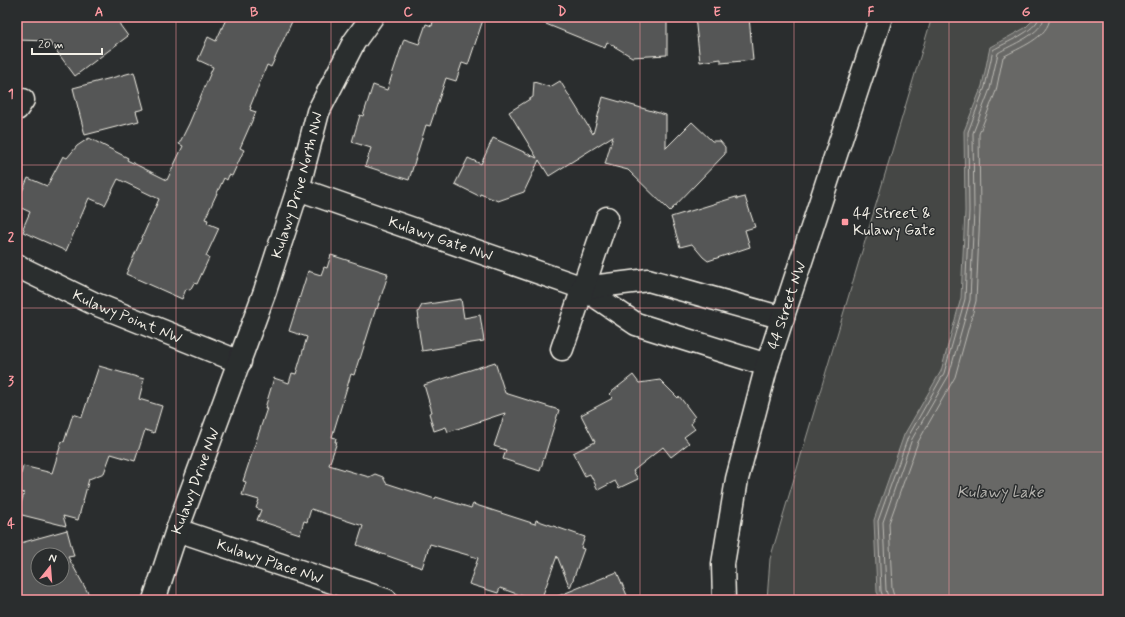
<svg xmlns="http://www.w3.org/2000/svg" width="1125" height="617" font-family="Mynerve,sans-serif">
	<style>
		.green { fill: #444645; stroke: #9c9c96 }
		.water { fill: #676866; stroke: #9f9f9a }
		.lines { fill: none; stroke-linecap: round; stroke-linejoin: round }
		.shore { stroke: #bcbab4; stroke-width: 1 }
		.building { fill: #555756; stroke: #f4f1e8; fill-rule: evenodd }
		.street-casing { stroke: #f4f1e8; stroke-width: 25 }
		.secondary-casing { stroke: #f4f1e8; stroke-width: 25 }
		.street { stroke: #2a2d2e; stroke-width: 22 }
		.secondary { stroke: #2a2d2e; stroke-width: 22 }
		.grid { fill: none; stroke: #ff9aa2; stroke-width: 1; stroke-opacity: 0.55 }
		.poi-dot { fill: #ff9aa2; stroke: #2a2d2e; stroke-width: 1.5 }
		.labels { text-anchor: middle; stroke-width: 3; stroke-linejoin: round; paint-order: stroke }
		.street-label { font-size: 15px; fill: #f4f1e8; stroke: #2a2d2e }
		.poi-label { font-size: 15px; fill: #f4f1e8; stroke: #2a2d2e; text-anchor: start }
		.water-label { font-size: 16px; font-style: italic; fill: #b5b3ae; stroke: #2a2d2e }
		.neatline { fill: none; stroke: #ff9aa2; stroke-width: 1.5 }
		.grid-label { font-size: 13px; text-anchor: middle; font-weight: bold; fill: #ff9aa2 }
	</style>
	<rect width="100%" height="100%" fill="#2a2d2e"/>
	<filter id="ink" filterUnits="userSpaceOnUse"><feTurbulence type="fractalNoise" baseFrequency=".025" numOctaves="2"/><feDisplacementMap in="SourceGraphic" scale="8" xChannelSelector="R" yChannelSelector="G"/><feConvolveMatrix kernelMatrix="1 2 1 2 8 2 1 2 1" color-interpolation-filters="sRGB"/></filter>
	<g filter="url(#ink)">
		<path class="green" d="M 932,17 L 1108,17 L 1108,600 L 767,600 L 770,559 Z"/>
		<path class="water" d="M 1036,17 L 1108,17 L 1108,600 L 881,600 L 877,592 L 874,520 L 904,435 L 941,371 L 961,298 L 965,211 L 964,131 L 982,86 L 990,47 L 1025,28 Z"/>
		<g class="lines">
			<g class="shore">
				<path d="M 884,600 L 881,591 L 878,521 L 908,437 L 944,373 L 965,299 L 969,211 L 968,132 L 985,87 L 993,50 C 1004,43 1037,31 1039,17"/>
				<path d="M 889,600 L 886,590 L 883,522 L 912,439 L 949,375 L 970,300 L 974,211 L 973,133 L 990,89 L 998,53 C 1010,45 1043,34 1044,17"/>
				<path d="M 895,600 L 892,589 L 889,523 L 918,442 L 955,377 L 976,301 L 980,211 L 979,134 L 996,91 L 1003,57 C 1018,48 1049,38 1050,17"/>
			</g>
		</g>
		<g class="building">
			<path d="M 17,17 L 120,17 L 120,25 L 128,36 L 75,76 L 49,41 L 17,40 Z"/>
			<path d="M 227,17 L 294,17 L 271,67 L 267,65 L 250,107 L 251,107 L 250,110 L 256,112 L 240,148 L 244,150 L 232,176 L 229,175 L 227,180 L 224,178 L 205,219 L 208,220 L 207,223 L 219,228 L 206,256 L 209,258 L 197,284 L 194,283 L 190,290 L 186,289 L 182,299 L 126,274 L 159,199 L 118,179 L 105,205 L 89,198 L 66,251 L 23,232 L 24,229 L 23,228 L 30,212 L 17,206 L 17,203 L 28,178 L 47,186 L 63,156 L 67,158 L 77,146 L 89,138 L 128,158 L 127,160 L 167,180 L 183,146 L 179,144 L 189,124 L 213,67 L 198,60 L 208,37 L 216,41 Z"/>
			<path d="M 434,17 L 484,17 L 468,65 L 462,63 L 456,81 L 446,78 L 430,126 L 426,125 L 409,180 L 365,166 L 371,148 L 352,142 L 360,115 L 363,116 L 373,85 L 387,90 L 404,39 L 419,44 L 426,24 L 432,26 Z"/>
			<path d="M 531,17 L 667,17 L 667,55 L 632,57 L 607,42 L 605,48 L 531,18 Z"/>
			<path d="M 695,17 L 749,17 L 753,60 L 721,63 L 721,59 L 700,62 Z"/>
			<path d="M 134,72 L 144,109 L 136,111 L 139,121 L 85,135 L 73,88 Z"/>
			<path d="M 560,81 L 593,134 L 603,97 L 666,115 L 666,148 L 692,122 L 712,141 L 720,141 L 725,147 L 725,154 L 670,211 L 628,170 L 605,164 L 613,136 L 549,176 L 539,160 L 524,192 L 498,201 L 480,194 L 479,196 L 455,184 L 468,158 L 481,164 L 493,138 L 537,158 L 509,112 L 533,97 L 534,82 L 550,87 Z"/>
			<path d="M 736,197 L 737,199 L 745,197 L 755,227 L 745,230 L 750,247 L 708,261 L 703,257 L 692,244 L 680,247 L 671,217 Z"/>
			<path d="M 331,255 L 387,273 L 387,275 L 388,275 L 377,309 L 376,308 L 360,359 L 359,359 L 354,375 L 351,374 L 332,437 L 336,438 L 335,442 L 337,442 L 329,465 L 369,477 L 375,474 L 383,477 L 386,483 L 435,499 L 436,497 L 471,508 L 473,504 L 535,524 L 536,520 L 585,537 L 581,548 L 584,549 L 570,588 L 557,556 L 541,600 L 534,600 L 500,588 L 498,593 L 469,584 L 478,558 L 430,544 L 422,568 L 357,545 L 363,526 L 311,509 L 307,522 L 304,521 L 300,534 L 257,520 L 261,510 L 256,508 L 259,500 L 242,495 L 246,482 L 243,481 L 267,408 L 265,408 L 274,378 L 289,383 L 292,373 L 296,374 L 307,337 L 289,331 L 308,271 L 321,275 L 324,267 L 327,268 Z"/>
			<path d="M 461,299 L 464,318 L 480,315 L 484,341 L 422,351 L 417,319 L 419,319 L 418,312 L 422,305 Z"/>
			<path d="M 495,362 L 505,393 L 559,410 L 540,471 L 503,459 L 506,450 L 494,446 L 505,413 L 448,432 L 446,427 L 434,431 L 429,413 L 432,412 L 424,385 Z"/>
			<path d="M 99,366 L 144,379 L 139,399 L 162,406 L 154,433 L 145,430 L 135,461 L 111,454 L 104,473 L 89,479 L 78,520 L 63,516 L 66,526 L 18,514 L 24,493 L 17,491 L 23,466 L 52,473 L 62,441 L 64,442 L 73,414 L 82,417 Z"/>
			<path d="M 633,375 L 639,383 L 660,380 L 678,398 L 679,396 L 695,417 L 692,419 L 693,421 L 691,424 L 695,429 L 684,437 L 689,443 L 671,457 L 663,447 L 633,471 L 638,479 L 619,488 L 615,481 L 598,490 L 590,474 L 585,476 L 573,453 L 595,442 L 581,415 L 613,398 L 609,394 Z"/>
			<path d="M 67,530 L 74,556 L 68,557 L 92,600 L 17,600 L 17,544 ZM 38,555 L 62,555 L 62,579 L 38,579 Z"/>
			<path d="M 617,572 L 629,600 L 551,600 L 551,599 Z"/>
		</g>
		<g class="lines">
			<g class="street-casing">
				<g id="street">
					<path d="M 17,109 L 23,100"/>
					<path id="s1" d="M 298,189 L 583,288 L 636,324 L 767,365"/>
					<path id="s2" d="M 17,265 L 25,270 L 93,303 L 240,362"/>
					<path d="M 583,288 L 648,280 L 783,318"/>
					<path d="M 562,349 L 607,218"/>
					<path id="s3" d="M 177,530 L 386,600"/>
					<path id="s4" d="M 154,600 L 177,530 L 265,291 L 298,189 L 318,112 L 354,42 L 372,17"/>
				</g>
			</g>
			<g class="secondary-casing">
				<g id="secondary">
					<path id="s5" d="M 724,600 L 723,564 L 737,479 L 767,365 L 881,17"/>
				</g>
			</g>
			<use href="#street" class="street"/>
			<use href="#secondary" class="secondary"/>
		</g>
	</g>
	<path class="grid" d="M 176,17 L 176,600M 331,17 L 331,600M 485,17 L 485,600M 640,17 L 640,600M 794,17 L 794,600M 949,17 L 949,600M 17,165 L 1108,165M 17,308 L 1108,308M 17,452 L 1108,452"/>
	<rect class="poi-dot" x="841" y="218" width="8" height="8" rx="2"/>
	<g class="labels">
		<g class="street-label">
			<text dy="5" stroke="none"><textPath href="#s4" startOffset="439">Kulawy Drive North NW</textPath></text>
			<text dy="5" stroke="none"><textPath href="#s1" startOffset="151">Kulawy Gate NW</textPath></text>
			<text dy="5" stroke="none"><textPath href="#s5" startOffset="303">44 Street NW</textPath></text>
			<text dy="5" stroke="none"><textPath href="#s2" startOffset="122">Kulawy Point NW</textPath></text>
			<text dy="5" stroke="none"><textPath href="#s4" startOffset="126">Kulawy Drive NW</textPath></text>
			<text dy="5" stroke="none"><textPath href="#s3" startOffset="98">Kulawy Place NW</textPath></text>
		</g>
		<g class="poi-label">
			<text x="853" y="218">44 Street &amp;<tspan x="853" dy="17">Kulawy Gate</tspan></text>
		</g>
		<g class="water-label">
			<text x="1000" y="497">Kulawy Lake</text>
		</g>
	</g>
	<rect width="1125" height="617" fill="none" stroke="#2a2d2e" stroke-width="44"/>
	<g transform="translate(50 567) rotate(17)"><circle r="19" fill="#2a2d2e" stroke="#7b7b78"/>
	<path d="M0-3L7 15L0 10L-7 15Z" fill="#ff9aa2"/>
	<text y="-6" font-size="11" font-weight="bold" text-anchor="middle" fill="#f4f1e8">N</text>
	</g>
	<path d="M32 48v6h70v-6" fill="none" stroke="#f4f1e8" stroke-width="2"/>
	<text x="38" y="48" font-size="12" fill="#f4f1e8" stroke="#2a2d2e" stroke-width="3" paint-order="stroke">20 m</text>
	<rect x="22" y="22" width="1081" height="573" class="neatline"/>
	<g class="grid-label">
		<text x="99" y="16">A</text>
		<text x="254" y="16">B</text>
		<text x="408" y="16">C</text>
		<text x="562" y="16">D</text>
		<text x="717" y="16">E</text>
		<text x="871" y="16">F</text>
		<text x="1026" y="16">G</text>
		<text x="11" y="98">1</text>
		<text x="11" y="241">2</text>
		<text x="11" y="385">3</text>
		<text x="11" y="528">4</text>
	</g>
</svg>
